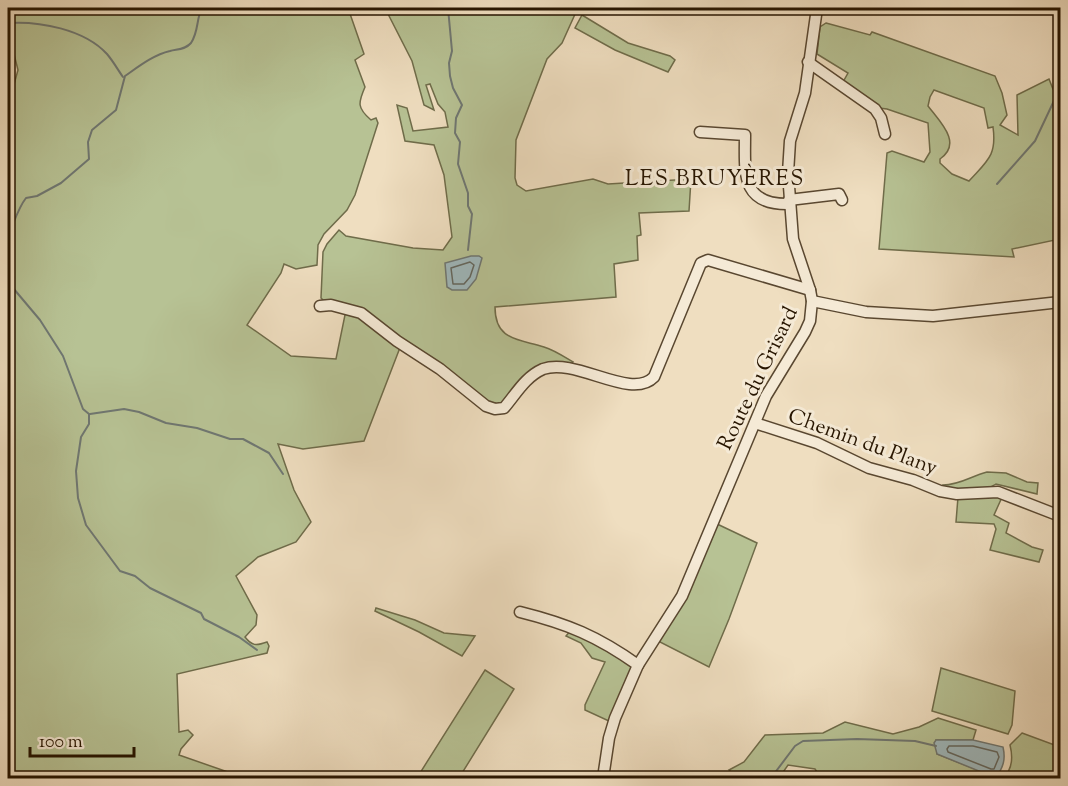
<svg xmlns="http://www.w3.org/2000/svg" width="1068" height="786" font-family="'Sorts Mill Goudy',serif">
	<style>
		.green { fill: #b7c294; stroke: #6f6c4a; stroke-width: 1.5; fill-rule: evenodd }
		.water { fill: #9fb9be; stroke: #6f7772; stroke-width: 1.5 }
		.lines { fill: none; stroke-linecap: round; stroke-linejoin: round }
		.shore { stroke: #63675f; stroke-width: 1.5 }
		.stream { stroke: #6f7772; stroke-width: 2 }
		.minor-casing { stroke: #594730; stroke-width: 13 }
		.minor { stroke: #f5ead6; stroke-width: 10 }
		.labels { text-anchor: middle; stroke-width: 6; stroke-linejoin: round; paint-order: stroke }
		.street-label { font-size: 21px; fill: #271500; stroke: #f5ead6 }
		.neighbourhood-label { font-size: 22px; letter-spacing: 1.5px; fill: #271500; stroke: #f5ead6 }
	</style>
	<rect width="100%" height="100%" fill="#efdec0"/>
	<filter id="stains"><feTurbulence type="fractalNoise" baseFrequency=".00333" numOctaves="4"/><feColorMatrix values="0 0 0 0 .2 0 0 0 0 .09 0 0 0 0 .02 0 0 0 .5 -.17"/></filter>
	<radialGradient id="worn" r=".72"><stop offset=".6" stop-color="#630" stop-opacity="0"/><stop offset="1" stop-color="#630" stop-opacity=".3"/></radialGradient>
	<g class="green">
		<path d="M 8,8 L 348,8 L 364,54 L 355,60 L 365,87 C 358,103 357,108 371,120 L 376,118 L 378,123 L 355,195 L 347,210 L 324,234 L 318,245 L 317,265 L 296,269 L 284,264 L 281,273 L 247,325 L 291,356 L 336,359 L 346,310 L 362,316 L 401,345 L 364,441 L 303,449 L 278,444 L 294,490 L 311,522 L 296,542 L 258,557 L 236,576 L 257,615 L 256,625 L 245,637 C 252,646 256,646 267,642 L 269,646 L 267,653 L 177,674 L 179,732 L 188,730 L 193,735 L 181,749 L 179,755 L 245,778 L 8,778 L 8,106 L 18,70 L 14,54 L 8,52 Z"/>
		<path d="M 385,8 L 571,8 L 576,12 L 562,43 L 547,59 L 516,140 L 515,178 L 517,185 L 526,191 L 593,179 L 608,184 L 691,179 L 689,211 L 639,213 L 641,235 L 637,236 L 638,260 L 614,264 L 616,297 L 495,307 C 495,341 519,339 544,347 C 554,350 563,356 573,362 L 571,364 L 547,364 L 505,403 L 495,406 L 391,331 L 324,301 L 321,298 L 323,252 L 327,244 L 339,230 L 346,236 L 413,248 L 443,250 L 452,237 L 444,175 L 434,145 L 405,141 L 397,105 L 407,108 L 413,131 L 448,127 L 445,112 L 438,104 L 430,84 L 426,85 L 434,110 L 424,105 L 412,61 Z"/>
		<path d="M 582,15 L 628,43 L 670,56 L 675,60 L 668,72 L 615,50 L 575,28 Z"/>
		<path d="M 826,23 L 870,35 L 872,32 L 995,76 L 1002,93 L 1007,115 L 1000,125 L 1018,135 L 1017,95 L 1049,79 L 1053,89 L 1060,98 L 1060,239 L 1012,249 L 1014,257 L 879,249 L 887,153 L 892,151 L 924,162 L 930,152 L 928,123 L 887,109 L 879,108 L 843,82 L 848,73 L 817,54 L 820,27 ZM 934,90 L 984,108 L 988,128 L 993,127 C 997,156 987,161 969,181 L 952,174 L 940,163 L 940,159 C 963,143 940,122 928,106 L 930,97 Z"/>
		<path d="M 987,472 L 1006,473 L 1027,482 L 1038,483 L 1037,494 L 996,484 C 981,494 960,490 943,487 L 943,485 C 960,485 971,476 987,472 Z"/>
		<path d="M 1003,495 L 994,515 L 1009,523 L 1006,533 L 1032,547 L 1043,550 L 1039,562 L 990,550 L 996,529 L 994,524 L 956,522 L 958,497 Z"/>
		<path d="M 715,523 L 757,543 L 729,619 L 709,667 L 658,641 C 684,605 699,564 715,523 Z"/>
		<path d="M 376,608 L 415,620 L 444,633 L 475,636 L 462,656 L 419,632 L 375,611 Z"/>
		<path d="M 572,629 L 633,666 L 611,722 L 585,710 L 585,705 L 605,662 L 592,658 L 581,643 L 566,636 Z"/>
		<path d="M 941,668 L 1015,691 L 1012,725 L 1008,734 L 932,711 Z"/>
		<path d="M 485,670 L 514,689 L 459,778 L 427,778 L 420,773 Z"/>
		<path d="M 938,718 L 976,730 L 973,740 L 936,740 L 937,754 L 998,778 L 821,778 L 815,769 L 788,765 L 779,778 L 738,778 L 729,770 L 744,762 L 765,735 L 823,733 L 845,722 L 893,734 L 919,727 Z"/>
		<path d="M 1022,733 L 1060,747 L 1060,778 L 1003,778 C 1013,769 1013,757 1010,745 Z"/>
	</g>
	<g class="water">
		<path d="M 471,256 L 479,256 L 482,258 L 476,279 L 467,290 L 452,290 L 447,287 L 445,263 Z"/>
		<path d="M 936,740 L 973,740 L 1003,747 C 1006,760 1003,767 996,778 L 937,754 L 934,743 Z"/>
	</g>
	<g class="lines">
		<g class="shore">
			<path d="M 470,262 L 474,265 L 470,277 L 464,284 L 453,284 L 451,268 Z"/>
			<path d="M 949,746 L 973,746 L 997,752 L 999,757 L 994,769 L 991,769 L 948,752 L 947,749 Z"/>
		</g>
		<g class="stream">
			<path d="M 448,8 L 452,51 L 449,63 L 450,76 L 453,88 L 462,105 L 456,118 L 455,133 L 460,142 L 458,164 L 468,193 L 468,206 L 472,214 L 468,250"/>
			<path d="M 8,23 C 39,21 84,29 107,54 C 113,61 118,70 123,77"/>
			<path d="M 997,184 L 1035,141 L 1060,88"/>
			<path d="M 8,236 C 14,223 18,208 26,198 L 37,196 L 61,183 L 89,159 L 88,142 L 92,130 L 116,110 L 125,76 C 138,67 153,55 170,51 C 177,49 185,50 191,43 C 199,31 196,19 202,8"/>
			<path d="M 8,282 L 40,320 L 63,356 L 83,409 L 89,414 L 89,424 L 81,437 L 76,471 L 78,498 L 86,525 L 120,571 L 135,576 L 150,588 L 201,613 L 204,619 L 239,637 L 257,650"/>
			<path d="M 90,414 L 124,409 L 139,412 L 166,423 L 197,428 L 230,439 L 243,439 L 269,453 L 283,474"/>
			<path d="M 771,778 L 795,746 L 803,741 L 857,739 L 915,741 L 936,746"/>
			<path d="M 1026,778 L 1031,773 L 1050,778"/>
		</g>
		<g class="minor-casing">
			<g id="minor">
				<path d="M 808,62 L 875,109 L 881,118 L 885,134"/>
				<path d="M 700,132 L 745,135 C 745,172 740,205 789,204"/>
				<path d="M 789,200 L 839,194 L 842,200"/>
				<path d="M 812,301 L 866,312 L 933,316 L 1060,302"/>
				<path d="M 320,306 L 331,305 L 361,313 L 397,341 L 440,369 L 486,406 L 495,409 L 504,408 C 516,394 525,377 543,369 C 576,357 631,401 654,377 L 701,263 L 708,260 L 810,290"/>
				<path d="M 755,423 L 817,443 L 869,468 L 913,480 L 940,491 L 957,494 L 998,492 L 1060,516"/>
				<path d="M 520,612 C 568,624 597,636 638,665"/>
				<path d="M 603,778 L 609,738 L 615,718 L 638,665 L 682,596 L 766,396 L 805,332 L 810,321 L 812,301 L 810,290 L 793,239 L 788,173 L 790,141 L 805,93 L 817,8"/>
			</g>
		</g>
		<use href="#minor" class="minor"/>
	</g>
	<g class="labels">
		<g class="street-label">
			<text transform="translate(757 378) rotate(-64)" y="7">Route du Grisard</text>
			<text transform="translate(863 441) rotate(20)" y="7">Chemin du Plany</text>
		</g>
		<g class="neighbourhood-label">
			<text x="715" y="185">LES BRUYÈRES</text>
		</g>
	</g>
	<rect width="1068" height="786" fill="none" stroke="#efdec0" stroke-width="30"/>
	<rect x="9" y="9" width="1050" height="768" fill="none" stroke="#271500" stroke-width="3"/>
	<rect x="15" y="15" width="1038" height="756" fill="none" stroke="#271500" stroke-width="1.5"/>
	<path d="M30 747v9h104v-9" fill="none" stroke="#271500" stroke-width="3"/>
	<text x="39" y="747" font-size="18" fill="#271500" stroke="#f5ead6" stroke-width="4.5" paint-order="stroke">100 m</text>
	<rect width="100%" height="100%" filter="url(#stains)"/>
	<rect width="100%" height="100%" fill="url(#worn)"/>
</svg>
